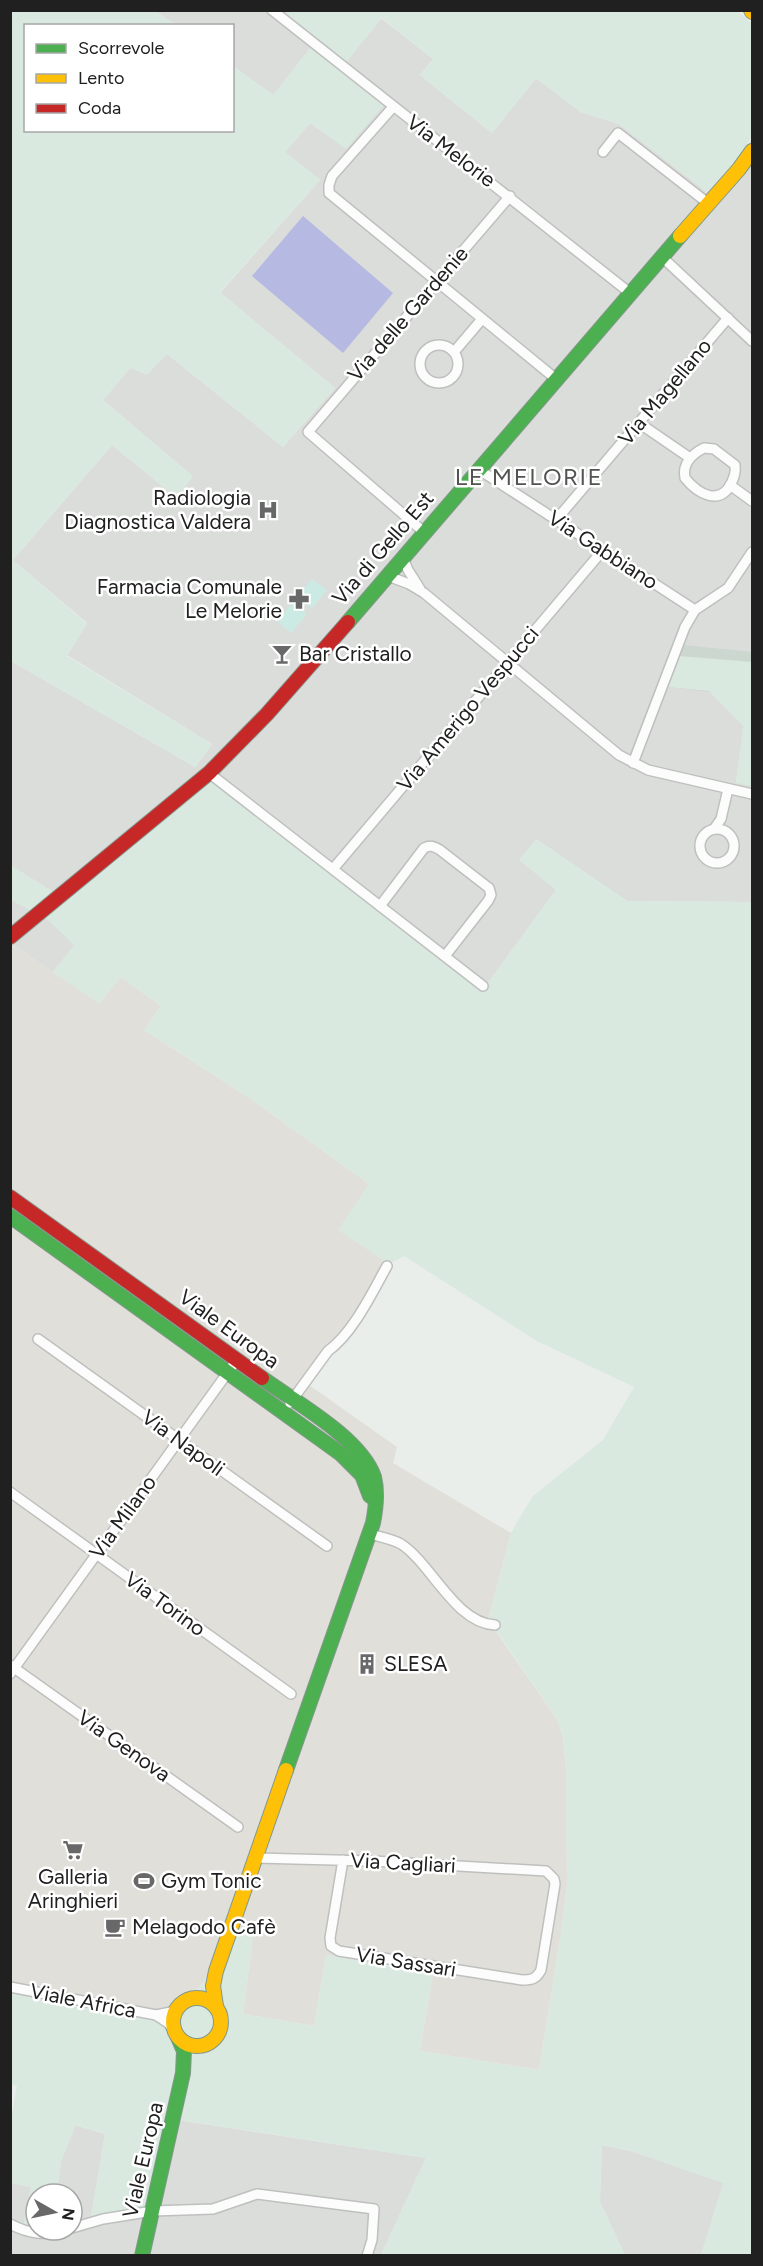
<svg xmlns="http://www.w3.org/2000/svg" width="763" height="2266" font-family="Figtree,sans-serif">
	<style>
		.residential { fill: #dbdddb }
		.industrial { fill: #e1dfd9 }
		.construction { fill: #ccd7d0 }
		.farmland { fill: #dae9e0 }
		.grass { fill: #cbeae4 }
		.pitch { fill: #b6b9e1 }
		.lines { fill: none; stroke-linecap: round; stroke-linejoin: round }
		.street-casing { stroke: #bec0be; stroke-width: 12 }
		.fast-casing { stroke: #83988c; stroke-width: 16 }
		.slow-casing { stroke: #83988c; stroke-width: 16 }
		.jam-casing { stroke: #83988c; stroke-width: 16 }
		.street { stroke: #fcfcfc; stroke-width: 9 }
		.fast { stroke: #4caf50; stroke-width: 14 }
		.slow { stroke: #ffc107; stroke-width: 14 }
		.jam { stroke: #c62828; stroke-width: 14 }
		.labels { text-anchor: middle; stroke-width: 5; stroke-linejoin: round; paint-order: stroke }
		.street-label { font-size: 21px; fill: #202020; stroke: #fff }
		.poi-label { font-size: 21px; fill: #202020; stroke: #fff; text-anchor: start }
		.quarter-label { font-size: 24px; letter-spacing: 1.5px; fill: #535353; stroke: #fff }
	</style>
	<rect width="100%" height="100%" fill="#eaeeea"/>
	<g class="residential">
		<path d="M 155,11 L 289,11 L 285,16 L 381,18 L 433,59 L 420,75 L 492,133 L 536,78 L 581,112 L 619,124 L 707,192 L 739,157 L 751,140 L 752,141 L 752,662 L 668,686 L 709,691 L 744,726 L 736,782 L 752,786 L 752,902 L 627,901 L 536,839 L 556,890 L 482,991 L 209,779 L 44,916 L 75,945 L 53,972 L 15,946 L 11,949 L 10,899 L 30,910 L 52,891 L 11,866 L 11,661 L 195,767 L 212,744 L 67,655 L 87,623 L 13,560 L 112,445 L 177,498 L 192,476 L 103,400 L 130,368 L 167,354 L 283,447 L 335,388 L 220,293 L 320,180 L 285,152 L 310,123 L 347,149 L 233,66 L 232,26 L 176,25 Z"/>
		<path d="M 178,2120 L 426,2158 L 381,2255 L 11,2255 L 11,2183 L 31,2187 L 23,2228 L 38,2231 L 72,2230 L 72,2194 L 57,2194 L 61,2161 L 75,2125 L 105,2134 L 91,2217 Z"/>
		<path d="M 602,2145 L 631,2151 L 724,2183 L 701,2255 L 625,2255 L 600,2202 Z"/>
	</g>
	<path class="industrial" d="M 15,946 L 99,1003 L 121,977 L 161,1006 L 144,1030 L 248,1097 L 369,1184 L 389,1264 L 366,1308 L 309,1385 L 397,1447 L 393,1463 L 511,1533 L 488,1620 L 557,1719 L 563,1737 L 566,1769 L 567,1885 L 561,1933 L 539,2070 L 420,2051 L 433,1973 L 326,1955 L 314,2026 L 243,2014 L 254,1929 L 226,1925 L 205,1981 L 198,1989 L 182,1995 L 155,2019 L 11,1991 L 10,949 Z"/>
	<path class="construction" d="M 684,645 L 752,652 L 752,697 L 668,687 Z"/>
	<g class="farmland">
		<path d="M 11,10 L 155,11 L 176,25 L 26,26 L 26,130 L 232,130 L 233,66 L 273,95 L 310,48 L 384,105 L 346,149 L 310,123 L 285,152 L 320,180 L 220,292 L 335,388 L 283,447 L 167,354 L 147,375 L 130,368 L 103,400 L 193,476 L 177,498 L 112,445 L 13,560 L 87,624 L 67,656 L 212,744 L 195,767 L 11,661 Z"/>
		<path d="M 289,10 L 738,11 L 752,24 L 752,136 L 739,157 L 707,192 L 619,124 L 581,112 L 536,78 L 492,133 L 420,75 L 433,59 L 382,18 L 344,65 L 284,16 Z"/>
		<path d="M 679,656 L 752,662 L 752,786 L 736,783 L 743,726 L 709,691 L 668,687 Z"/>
		<path d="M 209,779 L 482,991 L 556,890 L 519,860 L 536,839 L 627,901 L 752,902 L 752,2255 L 701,2255 L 723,2183 L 631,2151 L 602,2145 L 600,2202 L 625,2255 L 381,2255 L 426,2158 L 179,2120 L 157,2209 L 91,2217 L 105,2134 L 76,2125 L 61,2161 L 57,2194 L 36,2194 L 36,2230 L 23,2228 L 31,2187 L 11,2183 L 11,2119 L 17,2086 L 11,2084 L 11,1991 L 155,2019 L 182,1995 L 198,1989 L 205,1981 L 226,1925 L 254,1929 L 243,2014 L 314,2026 L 326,1955 L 433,1973 L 420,2051 L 539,2070 L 561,1933 L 567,1886 L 566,1769 L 563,1737 L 557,1719 L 498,1633 L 489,1628 L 488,1620 L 511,1533 L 520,1517 L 533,1496 L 603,1440 L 634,1387 L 537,1341 L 404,1256 L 389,1264 L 338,1230 L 369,1184 L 248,1097 L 144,1030 L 161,1006 L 121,977 L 99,1003 L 53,972 L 74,945 L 44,916 Z"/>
		<path d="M 11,866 L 52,891 L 29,910 L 11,899 Z"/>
	</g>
	<g class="grass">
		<path d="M 312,579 L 327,590 L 312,608 L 297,597 Z"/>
		<path d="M 292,603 L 307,614 L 291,633 L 279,623 L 280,618 Z"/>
	</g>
	<path class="pitch" d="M 303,216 L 393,293 L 343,353 L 252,276 Z"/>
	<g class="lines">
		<g class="street-casing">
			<g id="street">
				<path d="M 272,10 L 630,293"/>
				<path d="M 393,107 L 332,176 L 329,185 L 329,193 L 556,379"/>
				<path d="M 603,152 L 618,133 L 709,204"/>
				<path d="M 662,257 L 752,341"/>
				<circle cx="439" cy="364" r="19"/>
				<path d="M 454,352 L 482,319"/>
				<path d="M 639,423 L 690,458"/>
				<path d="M 704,448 L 714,449 L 735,465 C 736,473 734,477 731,484 C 719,506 698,494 685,478 C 682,464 692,454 704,448 Z"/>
				<path d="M 478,469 L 695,610"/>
				<path d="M 730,485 L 752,501"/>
				<path d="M 556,520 L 728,318"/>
				<path d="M 425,533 L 308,432 L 510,196"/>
				<path d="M 403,558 L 408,570 L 420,589"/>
				<path d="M 388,576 L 409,584 L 424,593 L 619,755 L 648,770 L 752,794"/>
				<path d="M 633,763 L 685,627 L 695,610 L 728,588 L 752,552"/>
				<path d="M 209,773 L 483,986"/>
				<circle cx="717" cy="846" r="17"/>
				<path d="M 714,829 L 721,819 L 728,789"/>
				<path d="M 333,869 L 603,550"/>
				<path d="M 380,906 L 424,848 C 430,845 434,846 440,850 L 489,888 L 491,895 L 488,901 L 445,956"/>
				<path d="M 38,1339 L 327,1546"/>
				<path d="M 290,1403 L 328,1351 C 353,1333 372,1293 387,1266"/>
				<path d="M 10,1492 L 291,1694"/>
				<path d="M 370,1534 C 380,1537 392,1539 401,1544 C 431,1563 455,1623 495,1625"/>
				<path d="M 10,1665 L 238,1827"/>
				<path d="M 10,1674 L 236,1361"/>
				<path d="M 256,1858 L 373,1861 L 546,1871 L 554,1879 L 555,1884 L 541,1970 C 536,1979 532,1980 522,1980 L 339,1951 L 331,1946 L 330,1938 L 343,1860"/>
				<path d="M 10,1987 L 156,2015 L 171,2012 L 178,2008"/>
				<path d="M 156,2015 L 168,2023 L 175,2032"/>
				<path d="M 10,2224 C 29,2234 45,2236 65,2230"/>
				<path d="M 72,2228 L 103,2219 L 153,2211 L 213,2209 L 257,2194 L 374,2209 L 372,2240 L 367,2256"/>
			</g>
		</g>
		<g class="fast-casing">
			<g id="fast">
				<path d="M 348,622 L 680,236"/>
				<path d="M 10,1216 L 341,1454 L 362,1475 L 370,1496"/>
				<path d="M 262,1378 C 295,1402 361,1438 374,1477 C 378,1493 376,1508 373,1523 L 286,1770"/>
				<path d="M 142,2256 L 183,2073 L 184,2051 L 178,2037"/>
			</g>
		</g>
		<g class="slow-casing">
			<g id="slow">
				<path d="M 751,10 L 752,12"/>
				<path d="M 680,236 L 739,169 L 752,151"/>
				<circle cx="197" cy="2022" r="24"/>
				<path d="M 216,2006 L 213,1986 L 216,1971 L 286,1770"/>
			</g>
		</g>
		<g class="jam-casing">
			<g id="jam">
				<path d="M 10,937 L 209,773 L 267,714 L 348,622"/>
				<path d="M 10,1197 L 262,1378"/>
			</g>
		</g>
		<use href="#street" class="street"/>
		<use href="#fast" class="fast"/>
		<use href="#slow" class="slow"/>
		<use href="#jam" class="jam"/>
	</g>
	<defs>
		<g id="hospital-bare" transform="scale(1.62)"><path d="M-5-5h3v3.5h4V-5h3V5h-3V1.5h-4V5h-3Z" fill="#676867" stroke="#fff" stroke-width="2.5" paint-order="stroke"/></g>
		<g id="pharmacy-bare" transform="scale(1.62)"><path d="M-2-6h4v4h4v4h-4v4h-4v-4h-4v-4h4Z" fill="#676867" stroke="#fff" stroke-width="2.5" paint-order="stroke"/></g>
		<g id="bar-bare" transform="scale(1.62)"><path d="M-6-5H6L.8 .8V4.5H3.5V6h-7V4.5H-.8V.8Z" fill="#676867" stroke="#fff" stroke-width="2.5" paint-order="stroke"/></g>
		<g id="building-bare" transform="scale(1.62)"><path d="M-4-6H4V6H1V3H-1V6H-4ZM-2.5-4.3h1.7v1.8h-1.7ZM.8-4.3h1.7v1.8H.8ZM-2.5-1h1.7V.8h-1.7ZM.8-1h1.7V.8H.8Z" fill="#676867" stroke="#fff" stroke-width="2.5" paint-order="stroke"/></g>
		<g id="supermarket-bare" transform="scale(1.62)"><path d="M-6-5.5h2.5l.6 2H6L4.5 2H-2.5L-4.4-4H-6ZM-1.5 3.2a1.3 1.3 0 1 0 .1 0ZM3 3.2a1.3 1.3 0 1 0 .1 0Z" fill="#676867" stroke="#fff" stroke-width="2.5" paint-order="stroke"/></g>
		<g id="stadium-bare" transform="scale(1.62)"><path d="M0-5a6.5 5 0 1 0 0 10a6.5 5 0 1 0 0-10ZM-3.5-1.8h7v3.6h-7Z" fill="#676867" stroke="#fff" stroke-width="2.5" paint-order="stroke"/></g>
		<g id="cafe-bare" transform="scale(1.62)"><path d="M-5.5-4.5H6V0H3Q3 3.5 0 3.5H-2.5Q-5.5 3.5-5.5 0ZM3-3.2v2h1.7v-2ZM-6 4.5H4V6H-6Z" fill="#676867" stroke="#fff" stroke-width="2.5" paint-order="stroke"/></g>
	</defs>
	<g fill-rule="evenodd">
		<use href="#hospital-bare" x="268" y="510"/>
		<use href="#pharmacy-bare" x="299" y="599"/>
		<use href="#bar-bare" x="282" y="654"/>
		<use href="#building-bare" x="367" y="1664"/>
		<use href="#supermarket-bare" x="73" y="1850"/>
		<use href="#stadium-bare" x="144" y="1881"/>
		<use href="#cafe-bare" x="115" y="1927"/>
	</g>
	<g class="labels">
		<g class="street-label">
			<text transform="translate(451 151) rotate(37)" y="7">Via Melorie</text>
			<text transform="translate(408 314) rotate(-49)" y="7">Via delle Gardenie</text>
			<text transform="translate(665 392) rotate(-50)" y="7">Via Magellano</text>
			<text transform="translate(383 548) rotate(-49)" y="7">Via di Gello Est</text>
			<text transform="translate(603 550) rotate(33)" y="7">Via Gabbiano</text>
			<text transform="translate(468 709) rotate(-50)" y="7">Via Amerigo Vespucci</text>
			<text transform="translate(229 1329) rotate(36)" y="7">Viale Europa</text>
			<text transform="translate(183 1443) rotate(36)" y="7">Via Napoli</text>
			<text transform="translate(123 1517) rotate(-54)" y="7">Via Milano</text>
			<text transform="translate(165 1604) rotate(36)" y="7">Via Torino</text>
			<text transform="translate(124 1746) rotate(35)" y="7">Via Genova</text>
			<text transform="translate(403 1863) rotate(3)" y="7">Via Cagliari</text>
			<text transform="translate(406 1962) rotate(9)" y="7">Via Sassari</text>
			<text transform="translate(83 2001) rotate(11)" y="7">Viale Africa</text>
			<text transform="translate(143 2160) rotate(-77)" y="7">Viale Europa</text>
		</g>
		<g class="poi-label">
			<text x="251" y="505" text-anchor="end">Radiologia<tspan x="251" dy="24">Diagnostica Valdera</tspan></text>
			<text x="282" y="594" text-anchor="end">Farmacia Comunale<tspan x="282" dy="24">Le Melorie</tspan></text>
			<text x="299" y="661">Bar Cristallo</text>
			<text x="384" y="1671">SLESA</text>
			<text x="73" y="1884" text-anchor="middle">Galleria<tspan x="73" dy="24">Aringhieri</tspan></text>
			<text x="161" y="1888">Gym Tonic</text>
			<text x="132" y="1934">Melagodo Cafè</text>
		</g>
		<g class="quarter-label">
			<text x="529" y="485">LE MELORIE</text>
		</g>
	</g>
	<rect width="763" height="2266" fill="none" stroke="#202020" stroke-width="24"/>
	<rect x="24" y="24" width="210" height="108" fill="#ffffff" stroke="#a6a6a6" stroke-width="1.5"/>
	<rect x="36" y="44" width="30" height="9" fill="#4caf50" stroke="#a6a6a6" stroke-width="1.5"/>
	<text x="78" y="54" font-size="18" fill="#202020">Scorrevole</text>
	<rect x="36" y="74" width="30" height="9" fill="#ffc107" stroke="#a6a6a6" stroke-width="1.5"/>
	<text x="78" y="84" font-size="18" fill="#202020">Lento</text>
	<rect x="36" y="104" width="30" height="9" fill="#c62828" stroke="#a6a6a6" stroke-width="1.5"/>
	<text x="78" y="114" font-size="18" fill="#202020">Coda</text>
	<g transform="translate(54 2212) rotate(99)"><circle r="28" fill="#ffffff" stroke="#a6a6a6" stroke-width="1.5"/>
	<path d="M0-4.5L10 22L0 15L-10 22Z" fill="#676867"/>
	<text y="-9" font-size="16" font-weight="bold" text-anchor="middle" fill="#202020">N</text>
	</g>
</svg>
